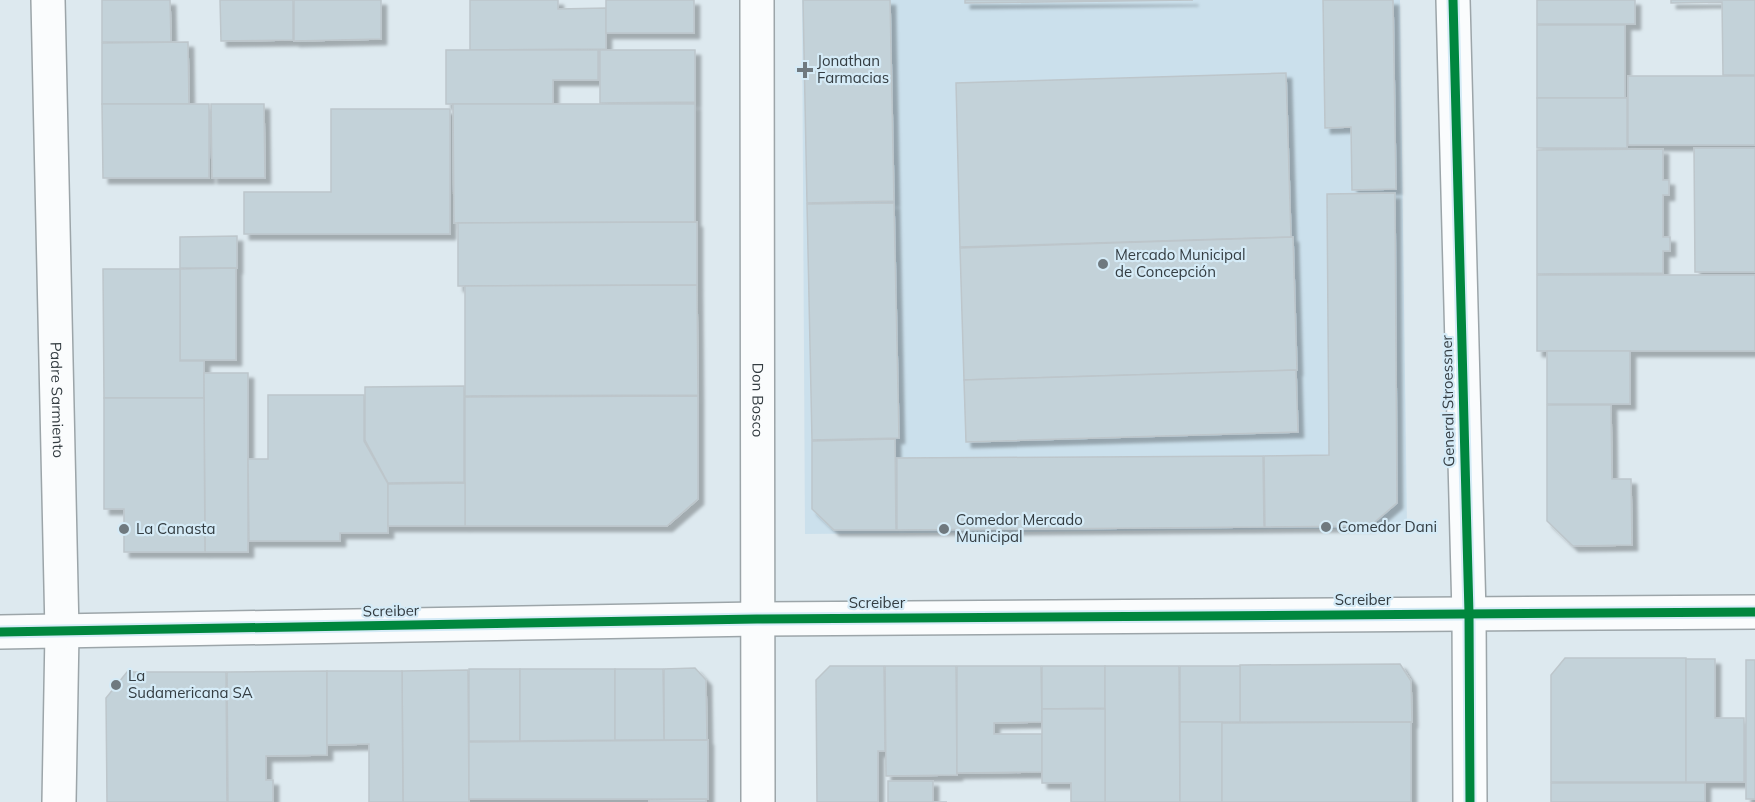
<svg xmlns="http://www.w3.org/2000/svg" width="1755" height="802" font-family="Mulish,sans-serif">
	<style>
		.built { fill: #cbe0ec }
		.building { fill: #c3d2d9; stroke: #bdc6cb; stroke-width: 1.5; filter: url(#shadow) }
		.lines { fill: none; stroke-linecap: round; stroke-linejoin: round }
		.minor-casing { stroke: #9ca5a9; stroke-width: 36 }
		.minor { stroke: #fafcfd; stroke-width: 33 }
		.cycleway-casing { stroke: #d5ebf7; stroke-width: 13 }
		.cycleway { stroke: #00873e; stroke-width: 9 }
		.poi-dot { fill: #6f797f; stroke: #d5ebf7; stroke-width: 2 }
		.labels { text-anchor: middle; stroke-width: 4.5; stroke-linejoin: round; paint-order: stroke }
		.poi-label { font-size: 15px; fill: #343d42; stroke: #d5ebf7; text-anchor: start }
		.street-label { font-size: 15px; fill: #343d42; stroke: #d5ebf7 }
	</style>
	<defs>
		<filter id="shadow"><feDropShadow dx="5.5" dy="5.5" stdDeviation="1.5" flood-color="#0004"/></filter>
	</defs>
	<rect width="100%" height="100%" fill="#dde9ef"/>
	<path class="built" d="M 802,0 L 1400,0 L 1407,528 L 805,534 Z"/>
	<g class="building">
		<path d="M 102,0 L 170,0 L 171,42 L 102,42 Z"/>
		<path d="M 220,0 L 293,0 L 293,40 L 221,41 Z"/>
		<path d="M 294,0 L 381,0 L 381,39 L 294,41 Z"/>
		<path d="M 470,0 L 558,0 L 558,9 L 606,8 L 606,49 L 470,50 Z"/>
		<rect x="606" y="0" width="88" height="33"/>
		<path d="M 803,0 L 890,0 L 894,201 L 807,203 Z"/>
		<path d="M 965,0 L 1193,0 L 965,3 Z"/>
		<path d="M 1323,0 L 1393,0 L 1396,189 L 1352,190 L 1351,127 L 1325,128 Z"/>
		<rect x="1537" y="0" width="98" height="24"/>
		<path d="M 1671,0 L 1755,0 L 1755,75 L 1723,75 L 1722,2 L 1671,3 Z"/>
		<rect x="1537" y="25" width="88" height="73"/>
		<path d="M 188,42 L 189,104 L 102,104 L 102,43 Z"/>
		<path d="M 446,50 L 598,50 L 598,80 L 553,80 L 553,104 L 446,104 Z"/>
		<path d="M 600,50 L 695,50 L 695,102 L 600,103 Z"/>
		<path d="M 1286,73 L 1291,237 L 960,247 L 956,83 Z"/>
		<rect x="1628" y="76" width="127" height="69"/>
		<rect x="1537" y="98" width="90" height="50"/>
		<path d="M 102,104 L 209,104 L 209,178 L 103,178 Z"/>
		<path d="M 211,104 L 264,104 L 265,178 L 212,178 Z"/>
		<path d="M 453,104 L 695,104 L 695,222 L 454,223 Z"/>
		<path d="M 331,109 L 450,109 L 450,234 L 244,234 L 244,192 L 331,192 Z"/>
		<path d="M 1694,148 L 1755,148 L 1755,272 L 1695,272 Z"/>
		<path d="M 1663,149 L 1663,180 L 1669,180 L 1669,195 L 1663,195 L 1663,237 L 1670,237 L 1670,251 L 1663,251 L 1663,273 L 1537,274 L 1537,150 Z"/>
		<path d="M 1395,193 L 1397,503 L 1370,526 L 1265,527 L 1264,456 L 1329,455 L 1327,194 Z"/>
		<path d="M 894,203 L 899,438 L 812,440 L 807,204 Z"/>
		<path d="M 697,222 L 697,285 L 458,286 L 458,223 Z"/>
		<path d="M 237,236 L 237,268 L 180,268 L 180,237 Z"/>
		<path d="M 1293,237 L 1297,370 L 964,380 L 960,248 Z"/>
		<path d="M 236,268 L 236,360 L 180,360 L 180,269 Z"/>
		<path d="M 103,269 L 180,269 L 180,361 L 204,361 L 204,398 L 104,398 Z"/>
		<rect x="1537" y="275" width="218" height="76"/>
		<path d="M 697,285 L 698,395 L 465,396 L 465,286 Z"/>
		<rect x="1547" y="351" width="83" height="53"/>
		<path d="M 1296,370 L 1298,432 L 966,442 L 964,380 Z"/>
		<path d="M 204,373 L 248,373 L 248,552 L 205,552 Z"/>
		<path d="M 464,386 L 464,482 L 388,483 L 365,440 L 365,387 Z"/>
		<path d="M 268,395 L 364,395 L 364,441 L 388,484 L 388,533 L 340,533 L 340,541 L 249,541 L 248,459 L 268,459 Z"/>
		<path d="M 698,396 L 698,499 L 667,526 L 465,526 L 465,397 Z"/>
		<path d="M 104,398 L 204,398 L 205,552 L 124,552 L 124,509 L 104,509 Z"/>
		<path d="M 1547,405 L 1611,405 L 1612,479 L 1631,479 L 1632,545 L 1573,546 L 1547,521 Z"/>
		<path d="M 895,439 L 896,530 L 834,530 L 812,509 L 812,441 Z"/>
		<path d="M 1263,456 L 1264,527 L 897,530 L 897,458 Z"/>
		<path d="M 465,483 L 465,526 L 388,526 L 388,484 Z"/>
		<path d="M 1565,658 L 1686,658 L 1686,782 L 1551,782 L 1551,675 Z"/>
		<path d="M 1686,659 L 1715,659 L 1715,718 L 1744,718 L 1744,782 L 1686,782 Z"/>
		<rect x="1746" y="660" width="9" height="139"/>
		<path d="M 1400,664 L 1411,681 L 1412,722 L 1240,722 L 1240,665 Z"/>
		<path d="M 830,666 L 884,666 L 885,751 L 878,751 L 878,802 L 817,802 L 816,680 Z"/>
		<path d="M 885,666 L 956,666 L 957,775 L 886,776 Z"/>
		<path d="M 957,666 L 1041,666 L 1042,722 L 994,723 L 994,734 L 1042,734 L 1042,772 L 957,773 Z"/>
		<path d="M 1042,666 L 1105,666 L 1105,708 L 1042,709 Z"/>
		<path d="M 1105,666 L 1179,666 L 1180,802 L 1105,802 Z"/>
		<rect x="1180" y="666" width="60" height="56"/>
		<path d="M 695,668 L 706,680 L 707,740 L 664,740 L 664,669 Z"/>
		<rect x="469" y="669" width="51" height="72"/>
		<path d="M 520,669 L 615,669 L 615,740 L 520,741 Z"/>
		<path d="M 615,669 L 663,669 L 664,740 L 615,740 Z"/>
		<path d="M 468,670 L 469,802 L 403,802 L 402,671 Z"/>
		<path d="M 327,671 L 327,755 L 266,756 L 266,780 L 273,780 L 273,802 L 228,802 L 227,672 Z"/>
		<path d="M 327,671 L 402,671 L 403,802 L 369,802 L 369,744 L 327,745 Z"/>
		<path d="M 127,672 L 226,672 L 227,802 L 107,802 L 106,698 Z"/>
		<path d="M 1042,709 L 1105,709 L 1105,802 L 1071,802 L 1071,783 L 1042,783 Z"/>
		<rect x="1180" y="722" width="42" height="80"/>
		<path d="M 1411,722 L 1411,802 L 1222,802 L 1222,723 Z"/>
		<path d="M 708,740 L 708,799 L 469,799 L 469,742 Z"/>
		<path d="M 888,781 L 933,781 L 933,802 L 947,802 L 888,802 Z"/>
		<rect x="1551" y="783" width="154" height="19"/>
		<path d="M 706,799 L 706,802 L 649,802 L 649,800 Z"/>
	</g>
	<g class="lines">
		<g class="minor-casing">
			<g id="minor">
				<path id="s1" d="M 48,0 L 62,632 L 59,802"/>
				<path id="s2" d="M 757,0 L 758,802"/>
				<path d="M 1453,0 L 1469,614 L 1470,802"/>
				<path d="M 0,632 L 757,619 L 1755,612"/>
			</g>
		</g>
		<use href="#minor" class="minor"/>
		<g class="cycleway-casing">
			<g id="cycleway">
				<path d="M 1453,0 L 1469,614 L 1470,802"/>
				<path d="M 0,632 L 757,619 L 1755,612"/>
			</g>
		</g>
		<use href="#cycleway" class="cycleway"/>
	</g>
	<g class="poi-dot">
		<path d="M802 61h6v6h6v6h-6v6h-6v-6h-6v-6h6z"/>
		<circle cx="1103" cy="264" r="6"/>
		<circle cx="1326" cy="527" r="6"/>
		<circle cx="124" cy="529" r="6"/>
		<circle cx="944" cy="529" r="6"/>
		<circle cx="116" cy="685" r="6"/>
	</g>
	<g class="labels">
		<g class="poi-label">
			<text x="817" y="66">Jonathan<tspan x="817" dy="17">Farmacias</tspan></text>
			<text x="1115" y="260">Mercado Municipal<tspan x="1115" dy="17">de Concepción</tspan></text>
			<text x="956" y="525">Comedor Mercado<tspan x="956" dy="17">Municipal</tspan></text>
			<text x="1338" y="532">Comedor Dani</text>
			<text x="136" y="534">La Canasta</text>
			<text x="128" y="681">La<tspan x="128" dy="17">Sudamericana SA</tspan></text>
		</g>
		<g class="street-label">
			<text dy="5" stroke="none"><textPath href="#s1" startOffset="400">Padre Sarmiento</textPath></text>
			<text dy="5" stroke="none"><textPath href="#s2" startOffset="400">Don Bosco</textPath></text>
			<text transform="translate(1448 401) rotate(-91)" y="5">General Stroessner</text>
			<text x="1363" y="605">Screiber</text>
			<text x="877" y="608">Screiber</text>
			<text transform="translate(391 611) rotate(-1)" y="5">Screiber</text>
		</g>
	</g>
</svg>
